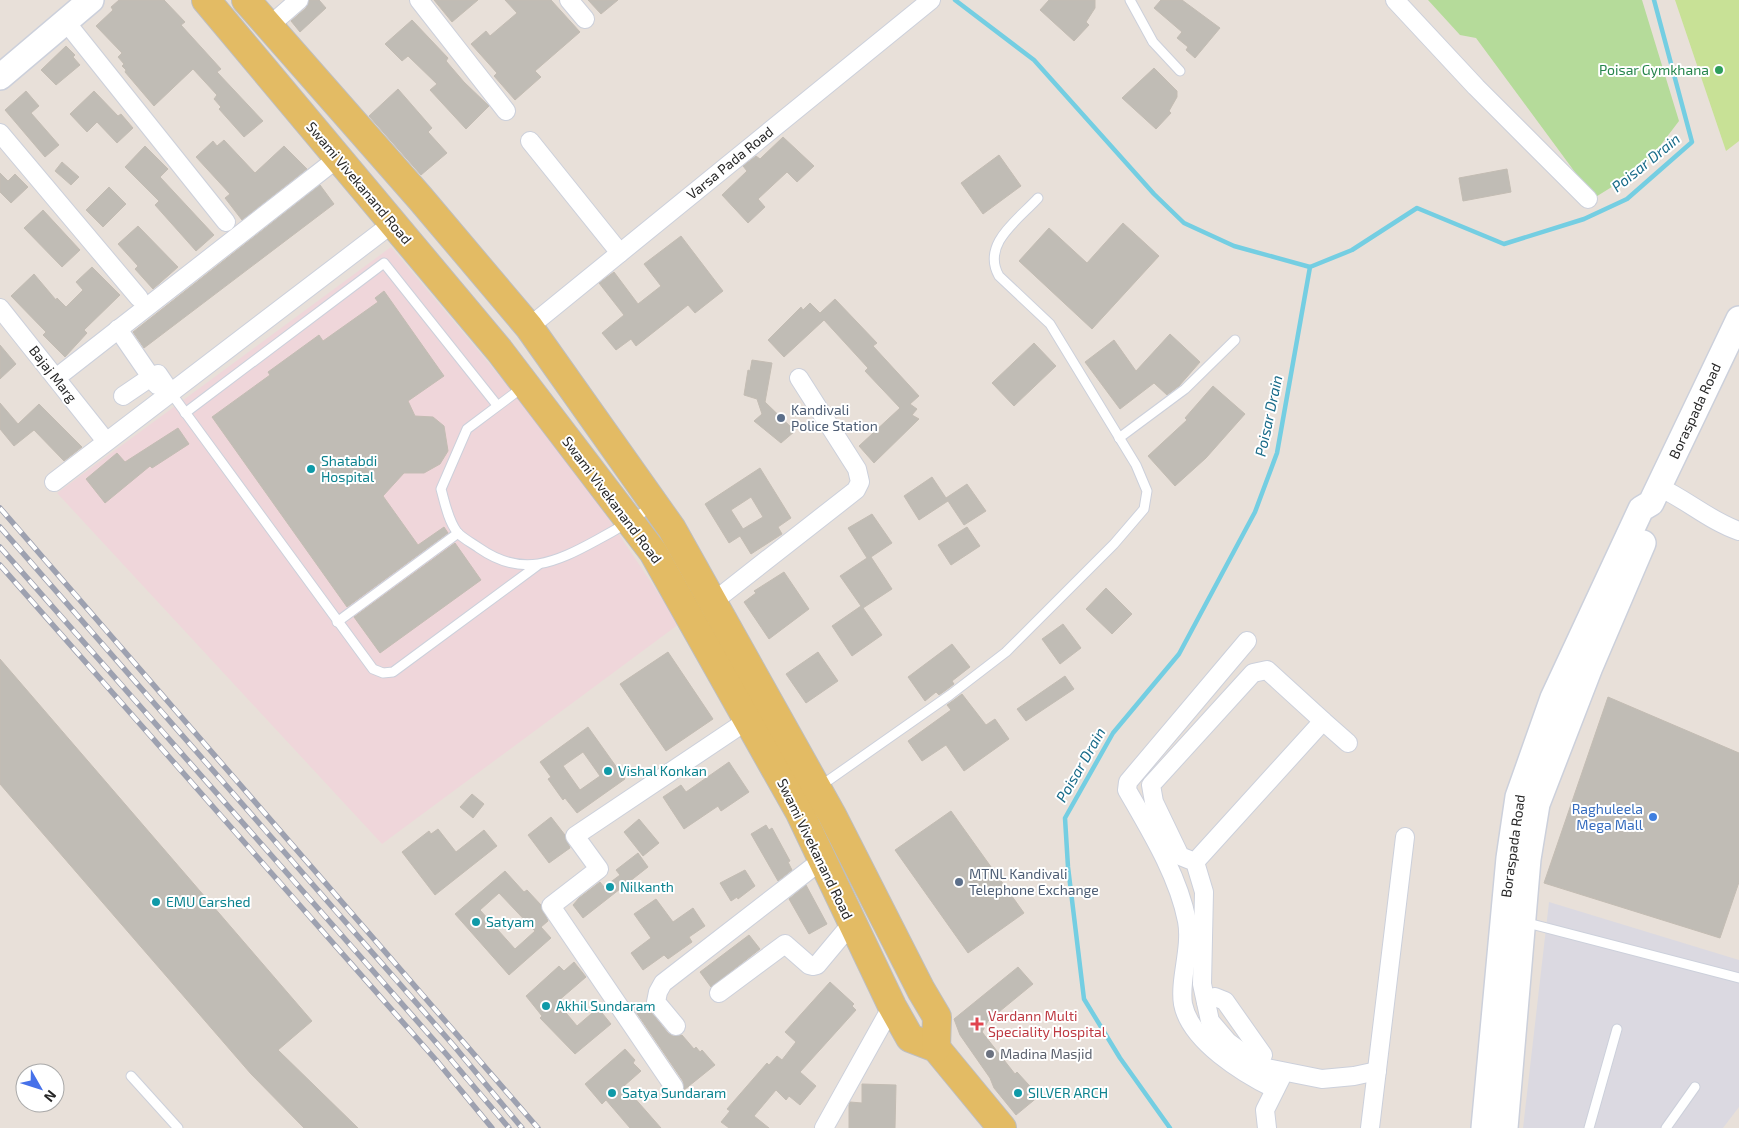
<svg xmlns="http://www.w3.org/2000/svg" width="1739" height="1128" font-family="'Exo 2',sans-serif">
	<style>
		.industrial { fill: #dbd9e1 }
		.medical { fill: #efd6da }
		.green { fill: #b5db9a }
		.pitch { fill: #c8e196 }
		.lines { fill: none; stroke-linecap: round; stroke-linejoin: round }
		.stream { stroke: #74cee2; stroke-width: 4.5 }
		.building { fill: #c0bcb5; stroke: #c3bcb3; fill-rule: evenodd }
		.lane-casing { stroke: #ccd0db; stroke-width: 11 }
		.street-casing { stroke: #ccd0db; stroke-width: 20 }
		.secondary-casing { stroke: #ccd0db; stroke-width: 28 }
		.primary-casing { stroke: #bebebe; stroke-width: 30 }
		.lane { stroke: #fff; stroke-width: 9 }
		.street { stroke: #fff; stroke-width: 18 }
		.secondary { stroke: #fff; stroke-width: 25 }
		.primary { stroke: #e3bb64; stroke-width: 28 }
		.rail-casing { stroke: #9da1b0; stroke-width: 5.5 }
		.rail { stroke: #fff; stroke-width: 4; stroke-dasharray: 11; stroke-linecap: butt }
		.leisure-dot { fill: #2e9e5b; stroke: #fff; stroke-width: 2 }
		.service-dot { fill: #5c6f8a; stroke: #fff; stroke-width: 2 }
		.culture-dot { fill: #0f9aa8; stroke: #fff; stroke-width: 2 }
		.shop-dot { fill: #3f7fe0; stroke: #fff; stroke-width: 2 }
		.health-dot { fill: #e0444e; stroke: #fff; stroke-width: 2 }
		.worship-dot { fill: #6b7280; stroke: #fff; stroke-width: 2 }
		.labels { text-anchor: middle; stroke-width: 4; stroke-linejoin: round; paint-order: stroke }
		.leisure-label { font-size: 14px; fill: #27864d; stroke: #fff; text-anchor: end }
		.street-label { font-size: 14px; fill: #272727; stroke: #fff }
		.service-label { font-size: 14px; fill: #4e5e75; stroke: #fff; text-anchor: start }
		.culture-label { font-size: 14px; fill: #0d838f; stroke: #fff; text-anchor: start }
		.shop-label { font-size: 14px; fill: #366cbe; stroke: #fff; text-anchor: end }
		.health-label { font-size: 14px; fill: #be3a42; stroke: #fff; text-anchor: start }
		.worship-label { font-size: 14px; fill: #5b616d; stroke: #fff; text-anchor: start }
		.water-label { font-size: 15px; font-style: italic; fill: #186b89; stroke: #fff }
	</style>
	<rect width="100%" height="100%" fill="#e8e0d9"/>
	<path class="industrial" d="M 1549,902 L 1739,960 L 1739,1107 L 1723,1128 L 1523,1128 Z"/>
	<path class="medical" d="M 391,247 L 565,454 L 679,624 L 382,844 L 57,493 Z"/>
	<path class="green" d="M 1428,0 L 1642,0 L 1679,121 L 1644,167 L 1594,198 L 1476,38 L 1460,35 Z"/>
	<path class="pitch" d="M 1675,0 L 1739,0 L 1739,141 L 1726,151 Z"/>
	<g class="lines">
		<g class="stream">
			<path d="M 955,0 L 1034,60 L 1154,194 L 1184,223 L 1234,246 L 1310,267"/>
			<path d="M 1170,1128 L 1120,1058 L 1084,999 L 1068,867 L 1065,818 L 1113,733 L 1179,654 L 1255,512 L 1277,453 L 1310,267 L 1352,250 L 1417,208 L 1504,244 L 1584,219 L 1627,199 L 1692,142 L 1654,0"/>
		</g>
	</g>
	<g class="building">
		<path d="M 119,0 L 164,0 L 185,22 L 181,25 L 221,69 L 217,72 L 263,121 L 244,137 L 219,109 L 221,107 L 214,99 L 217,95 L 193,69 L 154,106 L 125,72 L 126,70 L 122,66 L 124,64 L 118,57 L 122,53 L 96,26 L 113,10 L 111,7 Z"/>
		<path d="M 309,0 L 319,0 L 326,8 L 300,32 L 291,21 L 306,8 Z"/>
		<path d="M 434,0 L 478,0 L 452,22 Z"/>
		<path d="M 505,0 L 551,0 L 580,32 L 535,71 L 541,77 L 515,100 L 494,76 L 497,73 L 471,44 L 486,31 L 490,36 L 517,13 Z"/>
		<path d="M 588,0 L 618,0 L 601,14 Z"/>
		<path d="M 1049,0 L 1095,0 L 1095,8 L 1086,22 L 1089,25 L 1074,41 L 1040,10 Z"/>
		<path d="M 1161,0 L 1182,0 L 1220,28 L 1195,58 L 1186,50 L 1188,47 L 1177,38 L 1182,32 L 1154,8 Z"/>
		<path d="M 412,20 L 448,58 L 446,61 L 464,82 L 489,106 L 466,129 L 430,90 L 437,84 L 408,56 L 402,61 L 385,44 Z"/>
		<path d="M 66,46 L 75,55 L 73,57 L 80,65 L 56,85 L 41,70 Z"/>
		<path d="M 1154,68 L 1177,91 L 1177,97 L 1169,111 L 1171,113 L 1156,129 L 1122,98 Z"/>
		<path d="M 398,89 L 432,128 L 428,132 L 447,153 L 421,175 L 369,116 Z"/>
		<path d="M 26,91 L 39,106 L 31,113 L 59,145 L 45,157 L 5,110 Z"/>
		<path d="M 94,91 L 118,116 L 121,114 L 133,128 L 117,143 L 97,122 L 87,132 L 70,114 Z"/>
		<path d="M 783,137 L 814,166 L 797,182 L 787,172 L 758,199 L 765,207 L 748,223 L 722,195 L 747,171 L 743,166 L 756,156 L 760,159 Z"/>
		<path d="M 224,140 L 255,173 L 284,146 L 307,169 L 242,220 L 225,198 L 230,194 L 196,157 L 213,141 L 217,146 Z"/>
		<path d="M 145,146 L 168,169 L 160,177 L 214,235 L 196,251 L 155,205 L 159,201 L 125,167 Z"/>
		<path d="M 999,155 L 1021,186 L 983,214 L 961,183 Z"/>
		<path d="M 62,162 L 79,177 L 71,185 L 55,171 Z"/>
		<path d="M 1507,169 L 1511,192 L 1463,201 L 1459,178 Z"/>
		<path d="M 0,173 L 8,181 L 15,174 L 28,187 L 11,203 L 0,192 Z"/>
		<path d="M 320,185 L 334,204 L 144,348 L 133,332 Z"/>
		<path d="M 109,187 L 126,204 L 103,227 L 86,210 Z"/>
		<path d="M 43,210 L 80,250 L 62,267 L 24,228 Z"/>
		<path d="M 1123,223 L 1159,256 L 1092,329 L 1019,261 L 1049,228 L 1087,263 Z"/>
		<path d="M 138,226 L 178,267 L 153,289 L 135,269 L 138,266 L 118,244 Z"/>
		<path d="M 681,236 L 723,291 L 695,313 L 688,305 L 636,346 L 631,339 L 616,350 L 602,333 L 624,315 L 599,283 L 614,272 L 638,304 L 661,286 L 644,264 Z"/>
		<path d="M 92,267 L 120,295 L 84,330 L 87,333 L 65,357 L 43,335 L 46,332 L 11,296 L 34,274 L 56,300 L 57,298 L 66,307 L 83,290 L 76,282 Z"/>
		<path d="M 384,291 L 444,376 L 408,401 L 415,416 L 433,417 L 444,426 L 448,451 L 440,464 L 424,473 L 404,473 L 383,496 L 418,545 L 444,527 L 448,533 L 347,607 L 212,417 L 270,375 L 268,372 L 319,335 L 323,341 L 378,302 L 375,298 Z"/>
		<path d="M 835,299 L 877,343 L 873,346 L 919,396 L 910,404 L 917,409 L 912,415 L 919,419 L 874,463 L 859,446 L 900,408 L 865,371 L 868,368 L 824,320 L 784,357 L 768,340 L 801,307 L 803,310 L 810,303 L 820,313 Z"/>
		<path d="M 1170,334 L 1200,362 L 1179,386 L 1167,395 L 1154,383 L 1120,409 L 1085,362 L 1114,340 L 1136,371 Z"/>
		<path d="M 1034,343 L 1056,366 L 1014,406 L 992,383 Z"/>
		<path d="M 0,345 L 16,364 L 0,379 Z"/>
		<path d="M 752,360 L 772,363 L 765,402 L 795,431 L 781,443 L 754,421 L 762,414 L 757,399 L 744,395 L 748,370 L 750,371 Z"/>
		<path d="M 1213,386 L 1245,414 L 1206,458 L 1175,486 L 1148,456 L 1187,420 L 1185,418 Z"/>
		<path d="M 0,403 L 18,424 L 39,404 L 82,447 L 64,461 L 34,430 L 14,446 L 0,429 Z"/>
		<path d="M 178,428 L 189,444 L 152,468 L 150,466 L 105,503 L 86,479 L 117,453 L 125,462 Z"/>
		<path d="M 760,468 L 791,518 L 778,527 L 782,534 L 751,554 L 740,536 L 729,543 L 705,504 ZM 751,497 L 763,517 L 743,529 L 731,510 Z"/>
		<path d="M 932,477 L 946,498 L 967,484 L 986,511 L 964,525 L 948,501 L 919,520 L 904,496 Z"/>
		<path d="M 872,514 L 892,543 L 871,557 L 892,589 L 863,608 L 882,635 L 852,656 L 832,626 L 861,606 L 840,576 L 867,558 L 848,528 Z"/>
		<path d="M 967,527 L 980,546 L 951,565 L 938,545 Z"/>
		<path d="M 455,543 L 481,580 L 380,653 L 354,617 Z"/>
		<path d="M 784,572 L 809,609 L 769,639 L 744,602 L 756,593 L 754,591 Z"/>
		<path d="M 1106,588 L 1132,614 L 1112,634 L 1086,609 Z"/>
		<path d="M 1063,624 L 1081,648 L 1060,664 L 1042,639 Z"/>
		<path d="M 952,644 L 970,667 L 952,681 L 954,684 L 946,690 L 939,695 L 936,692 L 925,701 L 908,677 Z"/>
		<path d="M 668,652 L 713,719 L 666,751 L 620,684 Z"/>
		<path d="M 818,652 L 838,681 L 806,703 L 786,674 Z"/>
		<path d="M 0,659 L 312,1021 L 278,1050 L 358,1128 L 304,1128 L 251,1074 L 0,784 Z"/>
		<path d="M 1065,676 L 1074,689 L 1026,721 L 1017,709 Z"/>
		<path d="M 962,694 L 986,725 L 995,719 L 1009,739 L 964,771 L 946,745 L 922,761 L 908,741 L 951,710 L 947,705 Z"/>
		<path d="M 1608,697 L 1739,753 L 1739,882 L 1720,938 L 1544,883 Z"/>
		<path d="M 588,727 L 625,779 L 577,813 L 565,798 L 563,800 L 548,779 L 551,777 L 540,762 ZM 583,752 L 600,776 L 580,790 L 563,766 Z"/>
		<path d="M 729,762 L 749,792 L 721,811 L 718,806 L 684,829 L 663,797 L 681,785 L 686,792 Z"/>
		<path d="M 472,794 L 484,804 L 473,818 L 460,807 Z"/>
		<path d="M 951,811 L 1024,913 L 968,953 L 895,850 Z"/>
		<path d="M 551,817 L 565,835 L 570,848 L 549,863 L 528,835 Z"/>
		<path d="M 639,819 L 659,843 L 643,856 L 624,832 Z"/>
		<path d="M 766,825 L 769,830 L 772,828 L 790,861 L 788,862 L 792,870 L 778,881 L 751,834 Z"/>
		<path d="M 438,829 L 456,852 L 484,830 L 497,846 L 435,895 L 402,852 L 429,831 L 431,834 Z"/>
		<path d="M 638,853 L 648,867 L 583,918 L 573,905 L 579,898 L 600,882 L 604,887 L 620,875 L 616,870 Z"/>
		<path d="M 745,870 L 755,886 L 738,899 L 737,897 L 731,901 L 720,883 Z"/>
		<path d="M 505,871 L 524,892 L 527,890 L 541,905 L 548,921 L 541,927 L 551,938 L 509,975 L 455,914 ZM 499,893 L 535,931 L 515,949 L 480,910 Z"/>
		<path d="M 806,885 L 827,924 L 809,934 L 789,899 Z"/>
		<path d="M 656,899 L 673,922 L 693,908 L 705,926 L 689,937 L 692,942 L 668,959 L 664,955 L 643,970 L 631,953 L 651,938 L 634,914 Z"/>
		<path d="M 749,935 L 760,949 L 711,987 L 700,972 Z"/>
		<path d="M 574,962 L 586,977 L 557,1002 L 577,1026 L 598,1008 L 611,1024 L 575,1054 L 540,1018 L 542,1016 L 526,996 L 559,966 L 564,971 Z"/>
		<path d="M 1018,967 L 1033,984 L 988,1021 L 982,1032 L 1015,1074 L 1017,1072 L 1039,1096 L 1016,1115 L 994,1088 L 990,1078 L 960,1035 L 954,1019 Z"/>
		<path d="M 830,982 L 854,1004 L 852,1006 L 856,1010 L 800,1072 L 816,1086 L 800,1105 L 789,1096 L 786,1100 L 776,1090 L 754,1116 L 769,1128 L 729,1128 L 721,1122 L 730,1111 L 727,1109 L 767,1063 L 769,1065 L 777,1056 L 782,1060 L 796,1042 L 785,1032 Z"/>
		<path d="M 636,1003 L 642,1010 L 647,1007 L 668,1033 L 673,1036 L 682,1035 L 694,1049 L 696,1047 L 700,1052 L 702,1050 L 715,1065 L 684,1090 L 683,1081 L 632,1006 Z"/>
		<path d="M 625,1049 L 635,1060 L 633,1063 L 641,1071 L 624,1086 L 661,1128 L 630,1128 L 606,1100 L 602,1104 L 585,1084 Z"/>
		<path d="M 862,1084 L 896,1085 L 895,1128 L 849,1128 L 849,1105 L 850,1102 L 862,1103 Z"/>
	</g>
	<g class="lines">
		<g class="lane-casing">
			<g id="lane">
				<path d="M 1130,0 L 1153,42 L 1180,71"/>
				<path d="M 523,387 L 467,429 L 441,489 C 445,503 448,520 457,532 C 462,538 472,543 479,548 C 522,578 555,563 597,540 C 616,530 634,519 652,506"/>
				<path d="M 171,393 L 373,669 L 383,673 L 393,672 L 538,565"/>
				<path d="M 185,413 L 384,263 L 497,405"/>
				<path d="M 1119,438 L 1185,389 L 1235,340"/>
				<path d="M 337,622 L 458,533"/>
				<path d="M 819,787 L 950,695 L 1006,652 L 1114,544 L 1144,509 L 1147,491 L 1136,465 L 1050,324 L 999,276 C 981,244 1018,220 1038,198"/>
				<path d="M 1524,922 L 1739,978"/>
				<path d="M 131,1076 L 178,1128"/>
				<path d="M 1589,1128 L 1617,1029"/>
				<path d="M 1666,1128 L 1695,1087"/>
			</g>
		</g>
		<g class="street-casing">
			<g id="street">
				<path d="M 419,0 L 506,111"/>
				<path d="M 569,0 L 585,19"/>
				<path d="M 1395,0 L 1476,87 L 1588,199"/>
				<path d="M 66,22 L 226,222"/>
				<path d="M 268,27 L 299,0"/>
				<path d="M 0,133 L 139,298"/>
				<path d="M 530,141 L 620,253"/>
				<path d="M 0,308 L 105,440"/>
				<path d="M 529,327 L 931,0"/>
				<path d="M 118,329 L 151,377 L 158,374 L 171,393"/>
				<path d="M 56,378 L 338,158"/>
				<path d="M 123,396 L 151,377 L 157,385"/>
				<path d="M 54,482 L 393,223"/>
				<path d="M 1659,487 C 1687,500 1710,521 1739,531"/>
				<path d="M 713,602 L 856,490 L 860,482 L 857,469 L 799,378"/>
				<path d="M 1247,641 L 1128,782 L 1127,790 C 1150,830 1178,875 1187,921 C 1192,948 1179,980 1183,1004 C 1190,1041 1244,1074 1275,1089"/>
				<path d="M 1323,721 L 1348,743"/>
				<path d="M 1195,862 L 1323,721 L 1267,670 L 1253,673 L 1151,785 L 1154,802 L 1180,856 L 1195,862 L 1204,892 L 1202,984 L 1210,1021 L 1228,1042 L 1262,1067 L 1322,1079 L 1354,1076 L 1377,1071"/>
				<path d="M 719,993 L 785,944 L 809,965 L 813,966 L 817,965 L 852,923"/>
				<path d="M 1206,1002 L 1215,997 L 1225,1001 L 1263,1055"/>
				<path d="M 676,1026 L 656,1002 L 658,992 L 663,983 L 822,860"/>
				<path d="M 674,1087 L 551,906 L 599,869 L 575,836 L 748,720"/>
				<path d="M 824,1128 L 892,1006"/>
				<path d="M 1267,1128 L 1265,1110 L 1281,1078"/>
				<path d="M 1370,1128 L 1405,837"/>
			</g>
		</g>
		<g class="secondary-casing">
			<g id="secondary">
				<path d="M 0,77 L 91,0"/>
				<path d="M 1484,1128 L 1509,858 L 1518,797 L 1553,698 L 1641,509 L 1651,503 L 1739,319"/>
				<path d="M 1505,1128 L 1528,859 L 1537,804 L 1590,667 L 1643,543"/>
			</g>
		</g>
		<g class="primary-casing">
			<g id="primary">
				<path d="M 206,0 L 499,350 L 653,552 L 800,813 L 892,1006 L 910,1038 L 936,1048 L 1002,1128"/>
				<path d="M 246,0 L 420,198 L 529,327 L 672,529 L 832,815 L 921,990 L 937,1017 L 936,1048"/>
			</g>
		</g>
		<use href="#lane" class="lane"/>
		<use href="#street" class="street"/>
		<use href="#secondary" class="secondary"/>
		<use href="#primary" class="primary"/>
		<g class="rail-casing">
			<g id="rail">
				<path d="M 0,508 L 538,1128"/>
				<path d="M 0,527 L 454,1046 L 522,1128"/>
				<path d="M 0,547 L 447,1055 L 509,1128"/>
				<path d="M 0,565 L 436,1060 L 492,1128"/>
			</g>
		</g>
		<use href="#rail" class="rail"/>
	</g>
	<circle class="leisure-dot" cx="1719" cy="70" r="5"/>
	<g class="service-dot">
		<circle cx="781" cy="418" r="5"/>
		<circle cx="959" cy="882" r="5"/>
	</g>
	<g class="culture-dot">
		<circle cx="311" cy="469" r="5"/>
		<circle cx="608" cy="771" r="5"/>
		<circle cx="610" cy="887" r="5"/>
		<circle cx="156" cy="902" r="5"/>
		<circle cx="476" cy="922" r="5"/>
		<circle cx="546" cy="1006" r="5"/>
		<circle cx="612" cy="1093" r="5"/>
		<circle cx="1018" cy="1093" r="5"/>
	</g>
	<circle class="shop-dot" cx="1653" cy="817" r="5"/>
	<path class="health-dot" d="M974.5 1016.5h5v5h5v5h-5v5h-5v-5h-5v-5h5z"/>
	<circle class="worship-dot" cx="990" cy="1054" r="5"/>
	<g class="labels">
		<g class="leisure-label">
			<text x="1709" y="75">Poisar Gymkhana</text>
		</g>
		<g class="street-label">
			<text transform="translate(730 163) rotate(-39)" y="5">Varsa Pada Road</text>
			<text transform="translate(359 183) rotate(50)" y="5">Swami Vivekanand Road</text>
			<text transform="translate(53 374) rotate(52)" y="5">Bajaj Marg</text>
			<text transform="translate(1695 411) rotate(-65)" y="5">Boraspada Road</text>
			<text transform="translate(612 500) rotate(53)" y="5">Swami Vivekanand Road</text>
			<text transform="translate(1513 846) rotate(-82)" y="5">Boraspada Road</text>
			<text transform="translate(815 849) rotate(64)" y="5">Swami Vivekanand Road</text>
		</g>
		<g class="service-label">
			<text x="791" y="415">Kandivali<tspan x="791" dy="16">Police Station</tspan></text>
			<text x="969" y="879">MTNL Kandivali<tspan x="969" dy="16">Telephone Exchange</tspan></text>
		</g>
		<g class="culture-label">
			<text x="321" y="466">Shatabdi<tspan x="321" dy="16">Hospital</tspan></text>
			<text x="618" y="776">Vishal Konkan</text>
			<text x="620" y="892">Nilkanth</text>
			<text x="166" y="907">EMU Carshed</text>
			<text x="486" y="927">Satyam</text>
			<text x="556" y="1011">Akhil Sundaram</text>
			<text x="622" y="1098">Satya Sundaram</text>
			<text x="1028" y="1098">SILVER ARCH</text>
		</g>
		<g class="shop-label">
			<text x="1643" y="814">Raghuleela<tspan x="1643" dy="16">Mega Mall</tspan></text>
		</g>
		<g class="health-label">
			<text x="988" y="1021">Vardann Multi<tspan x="988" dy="16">Speciality Hospital</tspan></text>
		</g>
		<g class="worship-label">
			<text x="1000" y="1059">Madina Masjid</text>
		</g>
		<g class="water-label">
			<text transform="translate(1646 163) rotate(-39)" y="5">Poisar Drain</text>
			<text transform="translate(1269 416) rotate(-78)" y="5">Poisar Drain</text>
			<text transform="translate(1081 765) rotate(-60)" y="5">Poisar Drain</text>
		</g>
	</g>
	<g transform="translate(40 1088) rotate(129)"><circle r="24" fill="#ffffff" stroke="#a9a9a9"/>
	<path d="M0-4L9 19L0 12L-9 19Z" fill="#4671e9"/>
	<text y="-8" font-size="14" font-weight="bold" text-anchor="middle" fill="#272727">N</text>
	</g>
</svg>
